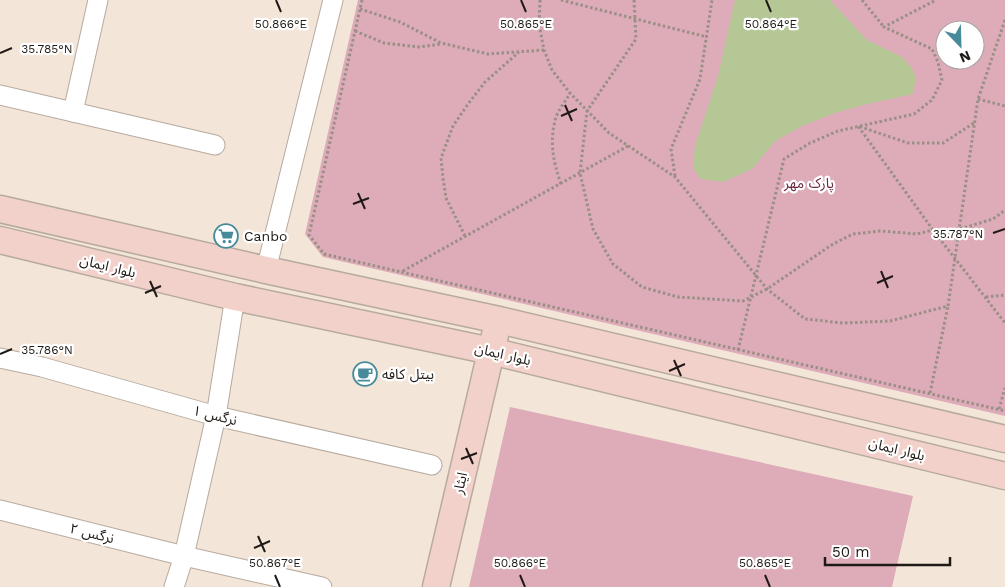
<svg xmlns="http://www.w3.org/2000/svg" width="1005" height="587" font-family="'Work Sans','Noto Sans Arabic',sans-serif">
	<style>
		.green { fill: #ddacb8; fill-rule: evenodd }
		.water { fill: #b6c796 }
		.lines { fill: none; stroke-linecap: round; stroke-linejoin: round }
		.street-casing { stroke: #b7aa9e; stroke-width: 21 }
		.secondary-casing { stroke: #b7aa9e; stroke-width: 29 }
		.path { stroke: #9a8f87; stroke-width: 3; stroke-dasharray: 2.5 2.5; stroke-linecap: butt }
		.street { stroke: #fff; stroke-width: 19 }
		.secondary { stroke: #f3d1cb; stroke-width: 26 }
		.ticks { fill: none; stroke: #1f1a16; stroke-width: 2 }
		.labels { text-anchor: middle; stroke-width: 4.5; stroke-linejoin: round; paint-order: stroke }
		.park-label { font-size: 14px; fill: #6b283e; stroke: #fff }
		.poi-label { font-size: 14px; fill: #1f1a16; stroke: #fff; text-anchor: start }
		.street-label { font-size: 14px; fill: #1f1a16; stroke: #fff }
		.ticks-label { font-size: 12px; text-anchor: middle; fill: #1f1a16; stroke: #fff; stroke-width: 4.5; stroke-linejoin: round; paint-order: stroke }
	</style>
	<rect width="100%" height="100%" fill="#f4e5d9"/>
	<g class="green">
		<path d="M 358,0 L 1005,0 L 1005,416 L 323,257 L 305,234 ZM 945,30 L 975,30 L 975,60 L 945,60 Z"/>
		<path d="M 510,407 L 913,496 L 892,587 L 469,587 Z"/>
	</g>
	<path class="water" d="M 735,0 L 830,0 L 867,40 L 902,57 L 911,67 L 916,77 L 913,94 L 863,105 L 832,114 L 802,126 L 775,141 L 752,169 L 723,182 L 701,179 L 693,168 L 695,146 L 718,76 Z"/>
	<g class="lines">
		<g class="street-casing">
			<g id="street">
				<path d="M 0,95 L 215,145"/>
				<path d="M 73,112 L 98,0"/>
				<path d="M 266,270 L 333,0"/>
				<path d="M 0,358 L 42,367 L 216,416 L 432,465"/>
				<path d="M 0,510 L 184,556 L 322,587"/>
				<path d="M 174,587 L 184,556 L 216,416 L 235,297"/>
			</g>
		</g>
		<g class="secondary-casing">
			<g id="secondary">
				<path d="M 0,209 L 266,270 L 499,320 L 1005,439"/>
				<path d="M 0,240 L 235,297 L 491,351 L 1005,476"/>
				<path d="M 436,587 L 495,335"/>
			</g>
		</g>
		<g class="path">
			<path d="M 362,0 L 309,235 L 324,254 L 401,272"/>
			<path d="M 540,0 L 539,24 L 544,50 L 552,70 L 570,93 L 609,133 L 675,177 L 767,289 L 805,319 L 843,323 L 890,321 L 948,306 L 978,99 L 1005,20"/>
			<path d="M 561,0 L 707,37"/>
			<path d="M 634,0 L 636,39 L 587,111 L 580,173 L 593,229 L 613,264 L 642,287 L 678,297 L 743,301 L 767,289 L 833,244 L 853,234 L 881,231 L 917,234 L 933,230 L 1005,323"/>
			<path d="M 862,0 L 884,27"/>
			<path d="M 360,9 L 400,22 L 441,43 L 488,54 L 544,50"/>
			<path d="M 355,31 L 384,43 L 419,47 L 442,44"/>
			<path d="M 978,99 L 1005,106"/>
			<path d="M 628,146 L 401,272 L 1005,411"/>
			<path d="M 675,176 L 671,149 L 700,79 L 712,0"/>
			<path d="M 561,184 C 553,161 549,141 556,117 C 559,109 566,101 570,93"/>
			<path d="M 960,229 L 993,219 L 1005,210"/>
			<path d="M 933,230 L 858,126 L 908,143 L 943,143 L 974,123"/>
			<path d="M 465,236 L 446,198 L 443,178 L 441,158 L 453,126 L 468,104 L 485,82 L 519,52"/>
			<path d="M 986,297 L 1005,295"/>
			<path d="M 738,350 L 784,159 L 810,143 L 838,131 L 914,114 L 932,100 L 942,80 L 938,62 L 932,49 L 884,27 L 936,0"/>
			<path d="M 930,393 L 948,306"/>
			<path d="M 999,409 L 1005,388"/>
		</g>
		<use href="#street" class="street"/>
		<use href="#secondary" class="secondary"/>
	</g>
	<path class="ticks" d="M 276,0 L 281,12M 521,0 L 526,12M 766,0 L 771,12M 0,53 L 12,48M 565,105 L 572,121M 561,116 L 577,109M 358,193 L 365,209M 353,204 L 369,198M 993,233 L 1005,229M 881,271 L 888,288M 150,281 L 157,297M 877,283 L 893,276M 145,293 L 161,286M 0,354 L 12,349M 674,360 L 681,376M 669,371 L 685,364M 466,448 L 473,464M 461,459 L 477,453M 258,536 L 265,552M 254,548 L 270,541M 275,575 L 280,587M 520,575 L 525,587M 765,575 L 770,587"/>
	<defs>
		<g id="supermarket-ring" transform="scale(1.25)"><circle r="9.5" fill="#fff" stroke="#478b9a" stroke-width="1.5"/><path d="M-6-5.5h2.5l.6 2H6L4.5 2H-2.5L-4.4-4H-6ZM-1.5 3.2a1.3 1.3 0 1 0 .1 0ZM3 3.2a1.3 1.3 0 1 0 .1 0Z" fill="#478b9a"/></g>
		<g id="cafe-ring" transform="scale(1.25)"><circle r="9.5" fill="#fff" stroke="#478b9a" stroke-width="1.5"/><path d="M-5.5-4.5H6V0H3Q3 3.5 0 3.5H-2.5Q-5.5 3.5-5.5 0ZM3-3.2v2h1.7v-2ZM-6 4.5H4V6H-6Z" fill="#478b9a"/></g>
	</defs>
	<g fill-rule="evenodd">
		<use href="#supermarket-ring" x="226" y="236"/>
		<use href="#cafe-ring" x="365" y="374"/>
	</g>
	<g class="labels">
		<g class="park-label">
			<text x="809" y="188">پارک مهر</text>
		</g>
		<g class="poi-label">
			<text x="244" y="241">Canbo</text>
			<text x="382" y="379">بیتل کافه</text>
		</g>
		<g class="street-label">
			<text transform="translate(108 266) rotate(14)" y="5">بلوار ایمان</text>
			<text transform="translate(503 354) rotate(13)" y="5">بلوار ایمان</text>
			<text transform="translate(215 415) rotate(14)" y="5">نرگس ۱</text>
			<text transform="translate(897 449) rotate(14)" y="5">بلوار ایمان</text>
			<text transform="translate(460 483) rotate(-77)" y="5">ایثار</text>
			<text transform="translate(92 533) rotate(14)" y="5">نرگس ۲</text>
		</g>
	</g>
	<g class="ticks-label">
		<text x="281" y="28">50.866°E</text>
		<text x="526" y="28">50.865°E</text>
		<text x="771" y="28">50.864°E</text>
		<text x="47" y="53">35.785°N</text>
		<text x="958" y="238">35.787°N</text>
		<text x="47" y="354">35.786°N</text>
		<text x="275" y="567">50.867°E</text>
		<text x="520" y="567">50.866°E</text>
		<text x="765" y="567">50.865°E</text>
	</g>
	<g transform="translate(960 45) rotate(157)"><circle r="24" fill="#ffffff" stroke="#a5a3a2"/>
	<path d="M0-4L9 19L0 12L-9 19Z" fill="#478b9a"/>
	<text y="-8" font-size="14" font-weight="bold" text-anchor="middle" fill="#1f1a16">N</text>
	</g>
	<path d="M825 557v8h125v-8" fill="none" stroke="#1f1a16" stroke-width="2.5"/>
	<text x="832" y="557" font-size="15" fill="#1f1a16" stroke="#ffffff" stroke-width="4" paint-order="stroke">50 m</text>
</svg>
